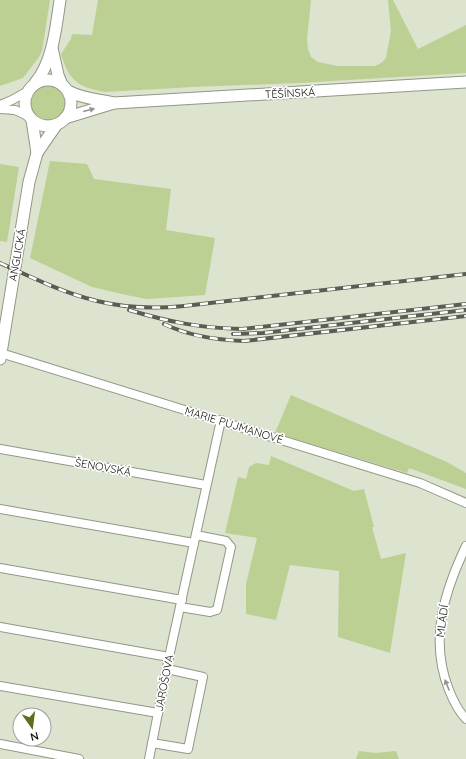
<svg xmlns="http://www.w3.org/2000/svg" width="466" height="759" font-family="Quicksand,sans-serif">
	<style>
		.green { fill: #bdd093 }
		.lines { fill: none; stroke-linecap: round; stroke-linejoin: round }
		.street-casing { stroke: #929885; stroke-width: 10 }
		.secondary-casing { stroke: #929885; stroke-width: 13 }
		.street { stroke: #fff; stroke-width: 8 }
		.secondary { stroke: #fff; stroke-width: 11 }
		.rail-casing { stroke: #5a5e52; stroke-width: 4 }
		.rail { stroke: #fff; stroke-width: 2.5; stroke-dasharray: 8; stroke-linecap: butt }
		.oneway { fill: #949592 }
		.labels { text-anchor: middle; stroke-width: 3.5; stroke-linejoin: round; paint-order: stroke }
		.street-label { font-size: 11px; fill: #12140d; stroke: #fff }
	</style>
	<rect width="100%" height="100%" fill="#dce3cf"/>
	<g class="green">
		<path d="M 0,0 L 50,0 L 42,51 L 39,57 L 23,78 L 0,86 Z"/>
		<path d="M 98,0 L 311,0 L 307,39 L 308,49 L 311,57 L 318,62 L 337,66 L 375,66 L 381,63 L 386,58 L 391,31 L 388,0 L 393,0 L 418,49 L 466,25 L 466,73 L 299,83 L 193,87 L 105,92 C 78,87 69,81 61,54 L 71,39 L 72,34 L 92,35 Z"/>
		<circle cx="48" cy="103" r="17"/>
		<path d="M 50,161 L 87,164 L 94,179 L 171,189 L 166,230 L 215,238 L 205,295 L 147,299 L 126,295 L 92,287 L 30,258 Z"/>
		<path d="M 0,164 L 19,167 L 7,242 L 0,241 Z"/>
		<path d="M 291,395 L 447,462 L 466,473 L 466,489 L 409,468 L 407,473 L 275,433 Z"/>
		<path d="M 271,456 L 354,491 L 364,489 L 374,527 L 372,527 L 381,559 L 406,553 L 390,653 L 338,637 L 339,571 L 290,565 L 276,620 L 246,614 L 246,584 L 257,538 L 225,533 L 238,477 L 246,479 L 249,467 L 256,463 L 269,465 Z"/>
		<path d="M 359,751 L 375,753 L 396,751 L 399,759 L 356,759 Z"/>
	</g>
	<g class="lines">
		<g class="street-casing">
			<g id="street">
				<path d="M 0,105 L 12,100 L 28,91"/>
				<path d="M 0,109 L 15,110 L 28,116"/>
				<path d="M 1,353 L 420,483 L 466,503"/>
				<path d="M 0,449 L 206,485"/>
				<path d="M 0,509 L 194,543"/>
				<path d="M 466,546 C 444,592 429,640 449,690 C 453,700 458,711 466,719"/>
				<path d="M 0,568 L 182,600"/>
				<path d="M 180,607 L 210,612 L 217,610 L 231,547 L 226,541 L 196,535"/>
				<path d="M 0,627 L 169,657"/>
				<path d="M 0,686 L 158,713"/>
				<path d="M 152,743 L 188,749 L 203,677 L 167,669"/>
				<path d="M 0,744 L 79,759"/>
				<path d="M 149,759 L 169,657 L 221,420"/>
			</g>
		</g>
		<g class="secondary-casing">
			<g id="secondary">
				<path d="M 52,48 L 58,75 L 62,85"/>
				<circle cx="48" cy="103" r="23"/>
				<path d="M 35,83 C 53,62 56,27 60,0"/>
				<path d="M 68,91 C 83,99 97,99 114,103"/>
				<path d="M 65,118 L 114,103 L 466,82"/>
				<path d="M 37,153 L 57,124"/>
				<path d="M 0,359 L 29,182 L 37,153 L 32,120"/>
			</g>
		</g>
		<use href="#street" class="street"/>
		<use href="#secondary" class="secondary"/>
		<g class="rail-casing">
			<g id="rail">
				<path d="M 0,263 C 31,277 63,293 97,301 C 126,308 155,309 184,306 L 466,274"/>
				<path d="M 129,310 C 169,322 200,328 242,329 L 466,304"/>
				<path d="M 164,324 C 189,336 216,340 244,341 L 466,316"/>
				<path d="M 233,334 L 263,333 L 466,310"/>
			</g>
		</g>
		<use href="#rail" class="rail"/>
	</g>
	<defs><path id="oneway-solid" d="M-6-.8H1V-3.2L6.5 0L1 3.2V.8H-6Z"/></defs>
	<g class="oneway">
		<use href="#oneway-solid" transform="translate(89 110) rotate(-14)"/>
		<use href="#oneway-solid" transform="translate(447 685) rotate(-112)"/>
	</g>
	<g class="labels">
		<g class="street-label">
			<text transform="translate(290 93) rotate(-3)" y="4">TĚŠÍNSKÁ</text>
			<text transform="translate(17 255) rotate(-80)" y="4">ANGLICKÁ</text>
			<text transform="translate(234 425) rotate(17)" y="4">MARIE PUJMANOVÉ</text>
			<text transform="translate(103 467) rotate(10)" y="4">ŠENOVSKÁ</text>
			<text transform="translate(442 621) rotate(-82)" y="4">MLÁDÍ</text>
			<text transform="translate(164 683) rotate(-79)" y="4">JAROŠOVA</text>
		</g>
	</g>
	<g transform="translate(32 727) rotate(166)"><circle r="19" fill="#ffffff" stroke="#a0a19e"/>
	<path d="M0-3L7 15L0 10L-7 15Z" fill="#5b6f1d"/>
	<text y="-6" font-size="11" font-weight="bold" text-anchor="middle" fill="#12140d">N</text>
	</g>
</svg>
